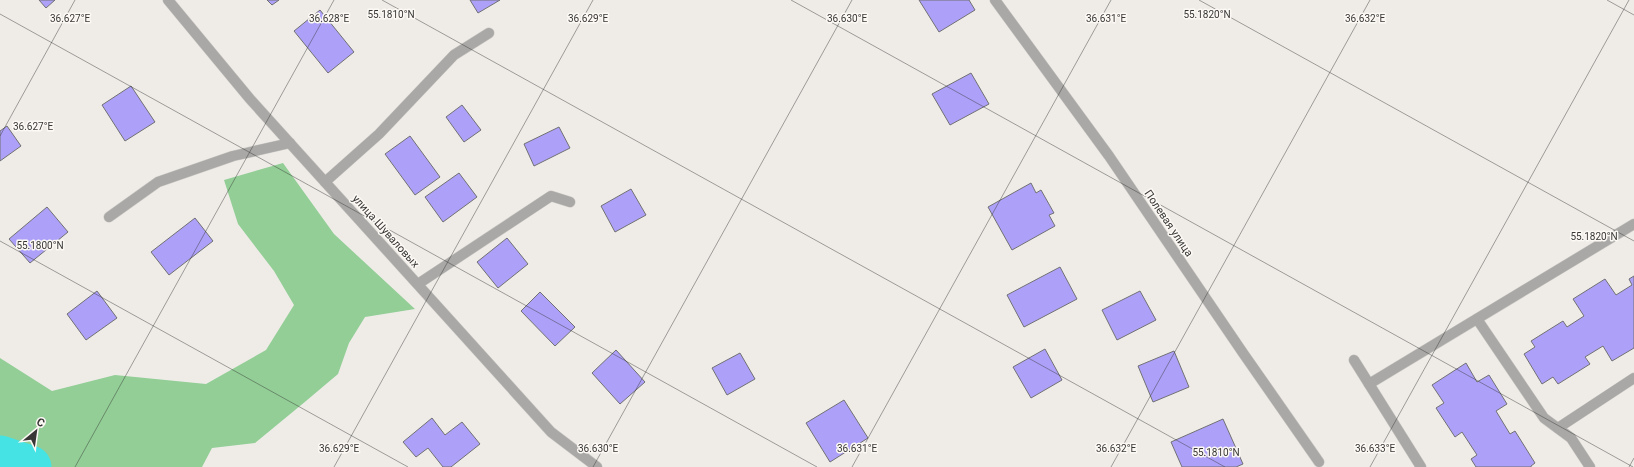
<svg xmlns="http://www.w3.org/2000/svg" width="1634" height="467" font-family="Roboto,sans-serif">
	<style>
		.green { fill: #92ce96 }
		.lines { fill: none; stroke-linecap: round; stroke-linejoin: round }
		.river { stroke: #46e3e4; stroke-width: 43 }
		.building { fill: #ada0f9; stroke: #717174 }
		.minor-casing { stroke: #cac8c4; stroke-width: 11 }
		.minor { stroke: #a9a8a6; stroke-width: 10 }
		.ticks { fill: none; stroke: #383736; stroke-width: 1; stroke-opacity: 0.45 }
		.labels { text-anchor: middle; stroke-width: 3; stroke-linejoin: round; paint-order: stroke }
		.street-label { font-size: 11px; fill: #383736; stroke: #fcf9f5 }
		.ticks-label { font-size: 10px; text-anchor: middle; fill: #383736; stroke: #fcf9f5; stroke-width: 3; stroke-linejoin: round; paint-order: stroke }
	</style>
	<rect width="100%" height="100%" fill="#efece8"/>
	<path class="green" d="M 283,163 L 334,234 L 415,309 L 365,317 L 349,343 L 338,374 L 306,401 L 255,443 L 212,448 L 202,467 L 0,467 L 0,358 L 52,391 L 115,375 L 206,384 L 266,350 L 294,305 L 274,271 L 238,224 L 224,180 Z"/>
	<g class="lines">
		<path class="river" d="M 0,457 L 30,467"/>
	</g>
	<g class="building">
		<path d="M 39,0 L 55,0 L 46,8 Z"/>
		<path d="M 267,0 L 279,0 L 272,5 Z"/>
		<path d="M 470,0 L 500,0 L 478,13 Z"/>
		<path d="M 919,0 L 969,0 L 975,10 L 939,32 Z"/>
		<path d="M 320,10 L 354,52 L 328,73 L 294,31 Z"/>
		<path d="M 971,73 L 989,104 L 950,125 L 932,94 Z"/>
		<path d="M 131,86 L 155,122 L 125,141 L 102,105 Z"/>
		<path d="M 462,105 L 481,130 L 464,142 L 446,117 Z"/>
		<path d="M 7,126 L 21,146 L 0,161 L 0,131 Z"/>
		<path d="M 559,127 L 570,148 L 534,166 L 524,144 Z"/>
		<path d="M 410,136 L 440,177 L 415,195 L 385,154 Z"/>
		<path d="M 459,173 L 477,197 L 443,222 L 425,197 Z"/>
		<path d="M 1031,183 L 1036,193 L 1041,190 L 1054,213 L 1049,215 L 1055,226 L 1012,250 L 988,207 Z"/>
		<path d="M 631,189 L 646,215 L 615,232 L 601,206 Z"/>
		<path d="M 47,207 L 68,232 L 30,263 L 9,239 Z"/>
		<path d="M 195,218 L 213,241 L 169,275 L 151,252 Z"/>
		<path d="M 507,238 L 528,264 L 498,288 L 477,262 Z"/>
		<path d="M 1060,267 L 1077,299 L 1024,327 L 1007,295 Z"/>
		<path d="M 1634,276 L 1634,348 L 1612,361 L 1603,346 L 1585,357 L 1590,364 L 1558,384 L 1553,377 L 1542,384 L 1524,354 L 1535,347 L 1531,341 L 1563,321 L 1567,327 L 1584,316 L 1573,299 L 1605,279 L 1616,295 L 1632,285 L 1629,279 Z"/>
		<path d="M 97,291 L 117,318 L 86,340 L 67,314 Z"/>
		<path d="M 1140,291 L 1156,320 L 1117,340 L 1102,310 Z"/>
		<path d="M 540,292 L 575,327 L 555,346 L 521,311 Z"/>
		<path d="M 1045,349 L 1062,380 L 1031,398 L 1013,367 Z"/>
		<path d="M 616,350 L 645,382 L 620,404 L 592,373 Z"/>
		<path d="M 1174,351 L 1189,387 L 1153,402 L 1138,366 Z"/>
		<path d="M 740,353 L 755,379 L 727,395 L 712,368 Z"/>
		<path d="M 1466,363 L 1477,382 L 1489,375 L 1507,404 L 1496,411 L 1510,434 L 1515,431 L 1535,463 L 1531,466 L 1531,467 L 1476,467 L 1471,459 L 1477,455 L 1462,432 L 1455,437 L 1436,408 L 1444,403 L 1432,385 Z"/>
		<path d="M 844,400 L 868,438 L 830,462 L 806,423 Z"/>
		<path d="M 432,418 L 445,435 L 462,422 L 480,444 L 451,467 L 443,467 L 428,448 L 416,457 L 403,442 Z"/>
		<path d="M 1223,419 L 1243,464 L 1236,467 L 1182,467 L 1171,442 Z"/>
	</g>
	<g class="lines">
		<g class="minor-casing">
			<g id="minor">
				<path d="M 168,0 L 250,99 L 551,432 L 597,467"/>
				<path d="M 995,0 L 1109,156 L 1243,353 L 1319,462"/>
				<path d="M 325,182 L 379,134 L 454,55 L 489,33"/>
				<path d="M 109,217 L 158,182 L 233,156 L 290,143"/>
				<path d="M 418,284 L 551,196 L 570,202"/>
				<path d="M 1477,319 L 1544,418 L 1571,438 L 1590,467"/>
				<path d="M 1354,360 L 1421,467"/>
				<path d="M 1369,384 L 1634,224"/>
				<path d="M 1558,428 L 1634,378"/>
			</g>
		</g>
		<use href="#minor" class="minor"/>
	</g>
	<path class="ticks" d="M 382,0 L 1225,467M 791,0 L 1633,467M 1199,0 L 1634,241M 1607,0 L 1634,15M 0,14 L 817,467M 0,136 L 75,0M 0,241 L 408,467M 75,467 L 334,0M 334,467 L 593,0M 593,467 L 852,0M 852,467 L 1111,0M 1111,467 L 1370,0M 1370,467 L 1629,0M 1629,467 L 1634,458"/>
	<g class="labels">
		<g class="street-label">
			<text transform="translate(1169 223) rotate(56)" y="4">Полевая улица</text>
			<text transform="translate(386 231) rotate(48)" y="4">улица Шуваловых</text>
		</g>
	</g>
	<g class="ticks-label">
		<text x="391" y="18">55.1810°N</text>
		<text x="1207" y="18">55.1820°N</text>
		<text x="70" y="22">36.627°E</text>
		<text x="329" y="22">36.628°E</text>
		<text x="588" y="22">36.629°E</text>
		<text x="847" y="22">36.630°E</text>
		<text x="1106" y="22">36.631°E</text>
		<text x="1365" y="22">36.632°E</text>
		<text x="33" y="130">36.627°E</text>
		<text x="1594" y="240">55.1820°N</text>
		<text x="40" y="249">55.1800°N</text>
		<text x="339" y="452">36.629°E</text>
		<text x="598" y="452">36.630°E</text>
		<text x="857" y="452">36.631°E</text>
		<text x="1116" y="452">36.632°E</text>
		<text x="1375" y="452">36.633°E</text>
		<text x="1216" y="456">55.1810°N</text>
	</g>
	<g transform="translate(36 431) rotate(29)" stroke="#fcf9f5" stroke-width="3" paint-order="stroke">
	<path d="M0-3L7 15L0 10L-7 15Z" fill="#383736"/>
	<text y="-6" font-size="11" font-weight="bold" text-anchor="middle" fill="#383736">С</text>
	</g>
</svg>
